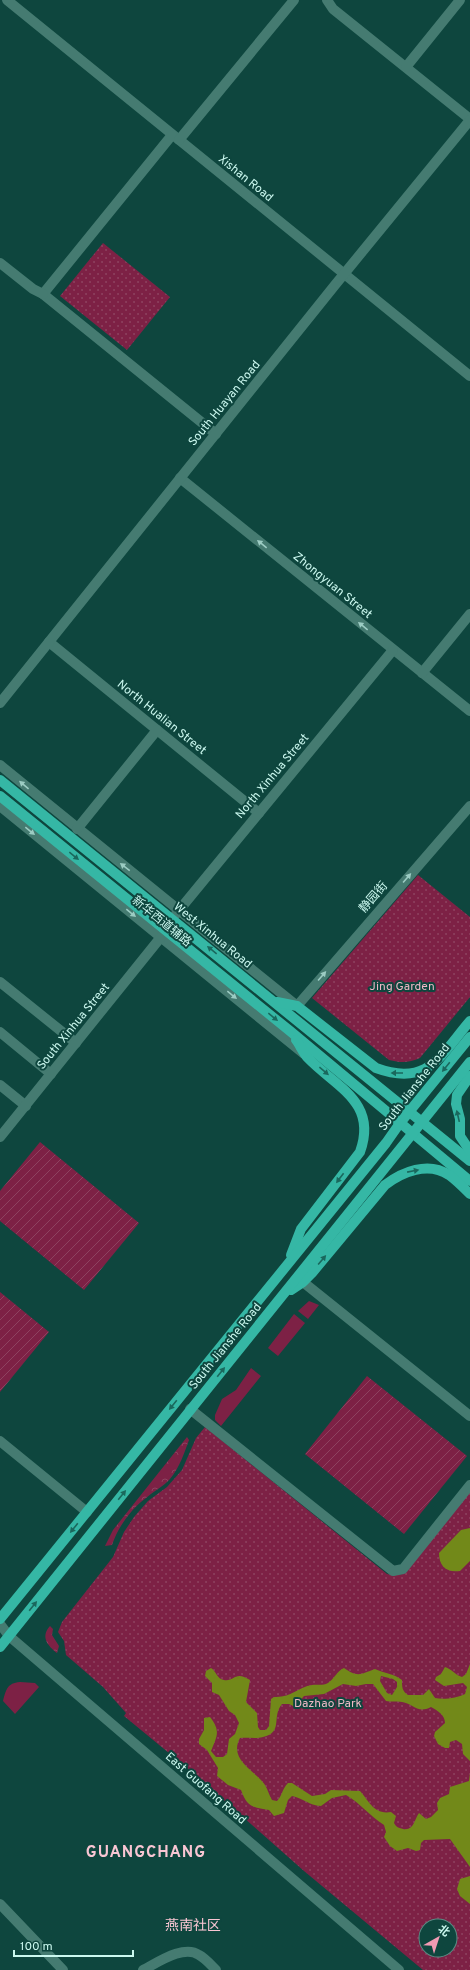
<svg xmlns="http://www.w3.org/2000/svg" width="470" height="1970" font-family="Overpass,'Noto Sans SC',sans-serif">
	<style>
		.grass { fill: #7d2145 }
		.forest { fill: url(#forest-crowns) }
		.park { fill: url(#park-dots); fill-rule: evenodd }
		.garden { fill: url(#garden-furrows) }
		.water { fill: #728919; fill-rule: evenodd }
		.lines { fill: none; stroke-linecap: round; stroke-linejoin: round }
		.minor { stroke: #457b71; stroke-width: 10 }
		.major { stroke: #35b7a5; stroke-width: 10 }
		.oneway { fill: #9cccc3 }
		.oneway2 { fill: #1a685d }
		.labels { text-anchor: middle; stroke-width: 4; stroke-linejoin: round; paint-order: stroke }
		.street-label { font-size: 12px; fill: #cbf8ef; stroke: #0e463e }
		.park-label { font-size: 12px; fill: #efb8c6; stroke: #0e463e }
		.quarter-label { font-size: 14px; fill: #f9c6d3; stroke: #0e463e }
		.district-label { font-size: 16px; font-weight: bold; letter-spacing: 1px; fill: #f9c6d3; stroke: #0e463e }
	</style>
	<defs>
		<pattern id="forest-crowns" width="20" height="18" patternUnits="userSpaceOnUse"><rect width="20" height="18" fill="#7d2145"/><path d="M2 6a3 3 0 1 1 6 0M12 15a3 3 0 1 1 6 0" fill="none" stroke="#8e4260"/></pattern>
		<pattern id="park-dots" width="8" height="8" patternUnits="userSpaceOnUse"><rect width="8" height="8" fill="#7d2145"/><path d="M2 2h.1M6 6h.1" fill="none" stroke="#8e4260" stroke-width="1.8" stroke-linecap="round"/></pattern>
		<pattern id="garden-furrows" width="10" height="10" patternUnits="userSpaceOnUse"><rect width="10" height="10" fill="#7d2145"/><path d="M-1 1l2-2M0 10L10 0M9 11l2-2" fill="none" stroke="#8e4260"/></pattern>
	</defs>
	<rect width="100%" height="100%" fill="#0e463e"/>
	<g class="grass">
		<path d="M 309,1301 L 319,1305 L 308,1319 L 298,1311 Z"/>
		<path d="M 294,1314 L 305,1323 L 278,1356 L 268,1348 Z"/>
		<path d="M 251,1368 L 261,1376 L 221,1426 L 215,1420 L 215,1415 L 222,1399 L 236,1390 Z"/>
		<path d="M 20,1682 L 35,1683 L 39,1687 L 15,1714 L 3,1701 C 6,1690 7,1683 20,1682 Z"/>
	</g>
	<g class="forest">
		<path d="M 187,1437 L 189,1440 C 184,1453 180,1467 170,1479 C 164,1486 154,1491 146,1498 C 131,1509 118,1527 112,1545 L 105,1546 L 113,1530 Z"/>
		<path d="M 50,1626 L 53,1629 L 52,1635 L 59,1646 L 57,1653 C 48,1646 40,1637 50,1626 Z"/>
	</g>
	<g class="park">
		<path d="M 103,243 L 170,297 L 127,350 L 60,296 Z"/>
		<path d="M 418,875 L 470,917 L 470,997 L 420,1058 C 409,1063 401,1063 389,1060 L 312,998 Z"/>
		<path d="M 205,1427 L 387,1574 L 393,1575 L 403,1574 L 470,1491 L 470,1970 L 423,1970 L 304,1871 L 192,1772 L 124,1716 L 126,1713 L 103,1687 L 66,1655 L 64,1641 L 58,1632 L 62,1622 L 113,1557 L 124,1532 L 134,1517 L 148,1501 L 167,1487 L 182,1470 L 196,1438 ZM 426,1926 L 450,1926 L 450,1950 L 426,1950 Z"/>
	</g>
	<g class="garden">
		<path d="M 40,1142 L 139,1223 L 84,1290 L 0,1221 L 0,1191 Z"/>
		<path d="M 0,1292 L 49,1332 L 0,1392 Z"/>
		<path d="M 367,1376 L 467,1456 L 404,1534 L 305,1454 Z"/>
	</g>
	<g class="water">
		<path d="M 470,1528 L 470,1561 L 460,1571 C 446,1573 439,1566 439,1553 L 461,1530 Z"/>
		<path d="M 470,1664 L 470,1761 L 463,1754 L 462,1744 L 456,1740 L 450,1742 L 449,1748 L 445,1748 L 438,1744 L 434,1736 L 435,1732 L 445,1723 C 445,1715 438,1711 431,1707 C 417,1714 414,1704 402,1702 C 396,1701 391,1702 386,1701 L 373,1684 L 366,1684 L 356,1686 L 343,1684 L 324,1694 L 304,1696 L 295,1707 L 289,1704 L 282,1704 C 271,1717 284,1732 263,1737 C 256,1739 247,1737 240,1738 C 228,1760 256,1771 265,1785 C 268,1790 269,1795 272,1800 L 277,1801 C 282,1796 282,1789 288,1783 L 292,1783 L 312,1796 L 325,1794 L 331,1790 L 360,1791 C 369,1801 374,1815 391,1812 L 396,1816 L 394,1823 C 396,1827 399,1828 403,1829 C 414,1831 414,1820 419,1813 L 426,1819 L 431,1817 L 438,1810 L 437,1803 L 440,1798 L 449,1794 L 450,1787 L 469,1781 L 470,1773 L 470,1867 L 450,1839 L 424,1840 L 421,1843 L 420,1850 L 416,1851 L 408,1848 L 397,1851 L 390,1846 L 384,1837 L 386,1832 L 384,1825 C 370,1816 360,1803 346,1795 L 332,1798 L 321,1806 C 308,1805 305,1799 292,1796 L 288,1800 L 284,1813 L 274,1816 L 269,1810 C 252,1807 247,1807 241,1790 L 228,1785 L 217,1776 L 218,1768 L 207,1750 L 199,1744 L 199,1739 L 204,1730 L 204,1718 L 210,1717 C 221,1731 217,1736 211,1751 L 216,1757 L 223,1757 L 227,1754 L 229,1739 L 235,1734 L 239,1723 L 235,1715 L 229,1711 L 219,1695 L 212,1692 L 212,1683 L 205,1676 L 206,1671 L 211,1668 C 216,1671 217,1679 224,1680 C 234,1682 235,1670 250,1680 L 246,1702 L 257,1713 L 258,1727 L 260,1730 L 266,1730 L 269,1726 L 271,1699 L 274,1697 C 291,1698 298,1687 312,1685 C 318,1684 322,1686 328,1683 C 334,1679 337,1671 344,1668 C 358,1678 361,1674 375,1669 C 385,1674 393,1673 402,1680 C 402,1687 402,1691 408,1695 L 423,1695 L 429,1689 L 435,1698 C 444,1700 457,1698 465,1694 L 467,1687 L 463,1683 L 444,1686 L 435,1680 L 436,1677 L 441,1674 L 445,1667 C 452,1669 455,1675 462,1677 L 466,1674 ZM 381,1676 L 393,1679 L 397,1682 L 397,1687 L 392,1695 L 387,1693 L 380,1681 Z"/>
		<path d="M 470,1876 L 470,1904 L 460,1896 L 457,1889 L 460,1879 Z"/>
	</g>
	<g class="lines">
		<g class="minor">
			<path d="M 7,0 L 470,376"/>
			<path d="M 327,0 L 333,9 L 470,119"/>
			<path d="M 406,67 L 460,0"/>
			<path d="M 172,135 L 43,294 L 216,434"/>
			<path d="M 179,140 L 294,0"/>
			<path d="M 0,263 L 33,289 L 43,294"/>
			<path d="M 180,478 L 470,711"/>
			<path d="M 49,642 L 259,813"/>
			<path d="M 422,673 L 470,614"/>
			<path d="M 0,703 L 335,285 L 470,120"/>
			<path d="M 0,765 L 297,1006 L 470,806"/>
			<path d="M 0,806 L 304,1054"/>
			<path d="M 77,829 L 157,730"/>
			<path d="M 176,914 L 393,650"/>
			<path d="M 0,982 L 76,1043"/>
			<path d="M 0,1032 L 51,1074"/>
			<path d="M 0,1085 L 26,1106"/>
			<path d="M 0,1137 L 165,932"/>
			<path d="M 303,1282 L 470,1416"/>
			<path d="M 190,1409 L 393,1571 L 403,1569 L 470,1485"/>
			<path d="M 0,1441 L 87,1512"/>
			<path d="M 0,1624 L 9,1636 L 399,1970"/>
			<path d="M 0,1904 L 63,1970"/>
			<path d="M 143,1970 C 157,1963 184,1944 199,1955 C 205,1958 211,1965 216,1970"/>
		</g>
		<g class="major">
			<path d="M 0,780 L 470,1161"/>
			<path d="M 0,796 L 290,1031 L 470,1181"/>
			<path d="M 277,1002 L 297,1006 L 376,1068 C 428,1087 440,1056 470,1021"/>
			<path d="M 470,1076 L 457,1095 L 456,1104 L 460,1119 L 460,1136 L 470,1151"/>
			<path d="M 291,1255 L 301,1229 L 360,1152 C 378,1102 336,1087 308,1058 C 303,1053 300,1045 296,1040"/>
			<path d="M 291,1290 L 303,1282 L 312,1273 L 385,1185 C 402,1172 428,1161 449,1175 C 456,1180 463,1187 470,1194"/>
			<path d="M 0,1619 L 386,1143 L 400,1123 L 470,1037"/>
			<path d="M 0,1647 L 470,1062"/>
		</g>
	</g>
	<defs><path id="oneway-solid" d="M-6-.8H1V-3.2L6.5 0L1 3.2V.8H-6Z"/></defs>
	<g class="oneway">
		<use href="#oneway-solid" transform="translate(262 544) rotate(-141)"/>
		<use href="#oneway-solid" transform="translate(363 626) rotate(-141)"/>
		<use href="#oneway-solid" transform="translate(24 785) rotate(-140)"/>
		<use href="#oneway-solid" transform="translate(30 831) rotate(39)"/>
		<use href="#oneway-solid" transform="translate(125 867) rotate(-142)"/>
		<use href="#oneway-solid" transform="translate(407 878) rotate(-49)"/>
		<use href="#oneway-solid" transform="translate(131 913) rotate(39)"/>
		<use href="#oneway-solid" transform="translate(322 976) rotate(-49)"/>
		<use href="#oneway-solid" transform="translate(232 995) rotate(39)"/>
	</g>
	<g class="oneway2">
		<use href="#oneway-solid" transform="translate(74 856) rotate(39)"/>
		<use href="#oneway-solid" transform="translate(212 950) rotate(-141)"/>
		<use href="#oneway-solid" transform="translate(273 1017) rotate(39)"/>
		<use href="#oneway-solid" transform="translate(446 1067) rotate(129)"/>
		<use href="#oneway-solid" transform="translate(324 1071) rotate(40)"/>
		<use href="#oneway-solid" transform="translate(397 1073) rotate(-180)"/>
		<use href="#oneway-solid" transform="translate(458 1116) rotate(-103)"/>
		<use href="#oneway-solid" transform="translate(413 1171) rotate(-11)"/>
		<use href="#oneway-solid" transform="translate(340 1178) rotate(127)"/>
		<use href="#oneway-solid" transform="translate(322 1260) rotate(-50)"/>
		<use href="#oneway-solid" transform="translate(221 1372) rotate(-51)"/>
		<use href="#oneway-solid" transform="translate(173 1405) rotate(129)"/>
		<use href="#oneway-solid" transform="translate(122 1495) rotate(-51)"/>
		<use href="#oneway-solid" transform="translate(74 1528) rotate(129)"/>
		<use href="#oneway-solid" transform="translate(33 1606) rotate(-51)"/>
	</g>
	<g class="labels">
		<g class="street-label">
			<text transform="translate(246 178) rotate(39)" y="4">Xishan Road</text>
			<text transform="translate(224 403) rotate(-51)" y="4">South Huayan Road</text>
			<text transform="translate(333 585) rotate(39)" y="4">Zhongyuan Street</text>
			<text transform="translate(162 717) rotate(39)" y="4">North Hualian Street</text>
			<text transform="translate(272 776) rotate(-50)" y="4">North Xinhua Street</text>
			<text transform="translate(373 897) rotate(-49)" y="4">静园街</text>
			<text transform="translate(162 921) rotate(39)" y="4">新华西道辅路</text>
			<text transform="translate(213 935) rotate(39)" y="4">West Xinhua Road</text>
			<text transform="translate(73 1026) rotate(-51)" y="4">South Xinhua Street</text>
			<text transform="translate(414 1087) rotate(-52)" y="4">South Jianshe Road</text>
			<text transform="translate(225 1346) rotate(-51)" y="4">South Jianshe Road</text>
			<text transform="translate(206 1788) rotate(41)" y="4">East Guofang Road</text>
		</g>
		<g class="park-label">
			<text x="402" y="990">Jing Garden</text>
			<text x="328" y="1707">Dazhao Park</text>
		</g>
		<g class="quarter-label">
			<text x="193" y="1930">燕南社区</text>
		</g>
		<g class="district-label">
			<text x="146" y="1857">GUANGCHANG</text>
		</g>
	</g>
	<g transform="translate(438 1938) rotate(39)"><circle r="19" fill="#0e463e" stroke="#5a8d85"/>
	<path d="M0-3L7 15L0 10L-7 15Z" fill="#f19ab3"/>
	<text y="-6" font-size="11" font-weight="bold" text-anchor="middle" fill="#cbf8ef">北</text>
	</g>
	<path d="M14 1950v6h119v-6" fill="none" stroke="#cbf8ef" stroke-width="2"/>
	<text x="20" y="1950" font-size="12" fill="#cbf8ef" stroke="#0e463e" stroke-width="3" paint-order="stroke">100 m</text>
</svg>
